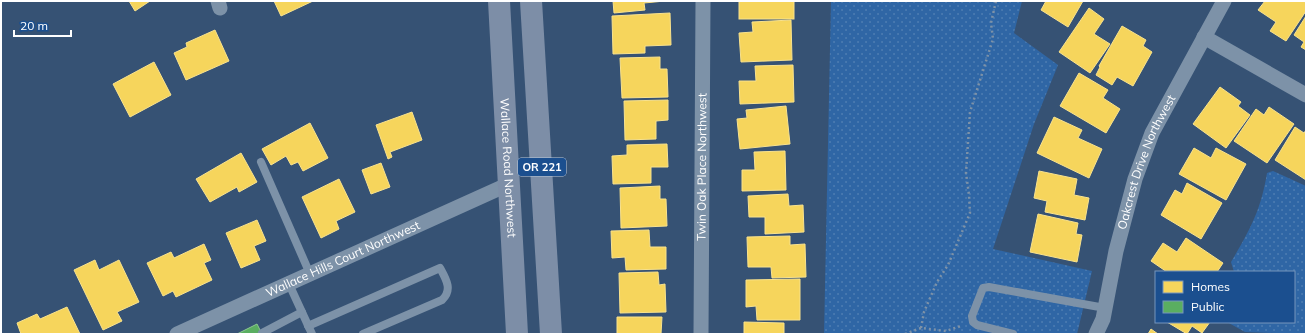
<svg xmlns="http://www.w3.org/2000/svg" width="1307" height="335" font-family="Mulish,sans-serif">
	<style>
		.grass { fill: url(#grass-dots) }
		.homes { fill: #f6d55c; stroke: #f9e28d }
		.public { fill: #5aae61; stroke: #8cc690 }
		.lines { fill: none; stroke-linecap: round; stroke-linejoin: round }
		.path { stroke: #7d92a8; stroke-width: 2.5; stroke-dasharray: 2 3; stroke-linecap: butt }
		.lane { stroke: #7d92a8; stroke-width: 8 }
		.street { stroke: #7d92a8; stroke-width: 15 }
		.primary { stroke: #7d8ea7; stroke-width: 22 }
		.labels { text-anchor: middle; stroke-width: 4; stroke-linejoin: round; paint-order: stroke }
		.shield { fill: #1b4f8f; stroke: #bbcadd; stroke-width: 1 }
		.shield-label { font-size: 11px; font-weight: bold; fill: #fff }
		.street-label { font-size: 12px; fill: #fff; stroke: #1b4f8f }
	</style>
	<defs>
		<pattern id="grass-dots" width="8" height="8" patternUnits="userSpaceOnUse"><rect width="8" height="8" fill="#2f66a5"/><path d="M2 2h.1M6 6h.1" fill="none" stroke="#4e7db2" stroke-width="1.8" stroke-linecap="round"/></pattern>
	</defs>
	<rect width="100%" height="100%" fill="#365274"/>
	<g class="grass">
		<path d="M 831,1 L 1022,1 L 1014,33 L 1058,65 L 1034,124 L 993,249 L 1092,271 L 1077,334 L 824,334 Z"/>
		<path d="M 1273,171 L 1306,186 L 1306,334 L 1245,332 L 1227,322 L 1294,322 L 1294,272 L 1234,272 L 1231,262 C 1250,230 1261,210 1267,173 Z"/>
	</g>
	<g class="homes">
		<path d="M 129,1 L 150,1 L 135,11 Z"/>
		<path d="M 274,1 L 313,1 L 281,16 Z"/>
		<path d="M 613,1 L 665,1 L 644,3 L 645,10 L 614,13 Z"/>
		<rect x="739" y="1" width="55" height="18"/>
		<path d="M 1046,1 L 1083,1 L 1068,27 L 1041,10 Z"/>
		<path d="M 1265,1 L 1303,1 L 1306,3 L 1306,11 L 1286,41 L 1270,31 L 1276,22 L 1258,10 Z"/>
		<path d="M 1089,8 L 1104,19 L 1094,34 L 1110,44 L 1090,73 L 1059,52 Z"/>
		<path d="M 670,13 L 671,45 L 645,46 L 645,53 L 613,54 L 612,16 Z"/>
		<path d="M 1306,16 L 1306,50 L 1301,47 L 1304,42 L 1294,35 Z"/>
		<path d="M 791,20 L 792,60 L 741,62 L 739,33 L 753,32 L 752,22 Z"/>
		<path d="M 1122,26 L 1146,40 L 1143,46 L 1152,52 L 1133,86 L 1117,77 L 1112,85 L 1096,75 L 1100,67 L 1099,66 Z"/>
		<path d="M 215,30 L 229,61 L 186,80 L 174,53 L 187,47 L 186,43 Z"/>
		<path d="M 660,57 L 660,69 L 667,69 L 668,97 L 622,98 L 620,58 Z"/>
		<path d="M 154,62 L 171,95 L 130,117 L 113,84 Z"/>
		<path d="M 793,65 L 794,102 L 740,104 L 739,81 L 756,81 L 755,66 Z"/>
		<path d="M 1079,73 L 1108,90 L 1103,98 L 1120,109 L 1106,133 L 1060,106 Z"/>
		<path d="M 1220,87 L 1241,102 L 1238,106 L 1250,115 L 1226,148 L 1193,124 Z"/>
		<path d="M 668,100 L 668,120 L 656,121 L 656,139 L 625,140 L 624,101 Z"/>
		<path d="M 786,106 L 790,144 L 740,149 L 737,119 L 747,118 L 746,110 Z"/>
		<path d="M 1269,107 L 1294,124 L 1267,163 L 1234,141 L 1256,109 L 1264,115 Z"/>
		<path d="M 412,112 L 422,140 L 390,152 L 392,157 L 388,159 L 376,125 Z"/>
		<path d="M 1054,117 L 1082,130 L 1078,138 L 1102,149 L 1089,178 L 1037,153 Z"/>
		<path d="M 310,123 L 328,158 L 303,171 L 298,162 L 291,165 L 286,156 L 271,165 L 262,149 Z"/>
		<path d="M 1295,127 L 1304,133 L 1306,130 L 1306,180 L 1275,160 Z"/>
		<path d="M 667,144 L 668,167 L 651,167 L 651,183 L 613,184 L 612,156 L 627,155 L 627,145 Z"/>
		<path d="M 1194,148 L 1211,158 L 1216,148 L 1246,164 L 1226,200 L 1179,174 Z"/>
		<path d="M 785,151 L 786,190 L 742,191 L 742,170 L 755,170 L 754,152 Z"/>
		<path d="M 241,153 L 257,182 L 239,192 L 237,187 L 210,202 L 196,179 Z"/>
		<path d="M 381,163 L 390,187 L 371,194 L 362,170 Z"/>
		<path d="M 1039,171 L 1077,179 L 1074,195 L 1089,198 L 1085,220 L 1045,212 L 1047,201 L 1034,198 Z"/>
		<path d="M 339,179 L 355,212 L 336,221 L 339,229 L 321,238 L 302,197 Z"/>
		<path d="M 1187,183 L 1222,203 L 1201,239 L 1161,215 L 1175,190 L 1182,194 Z"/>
		<path d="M 660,186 L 660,199 L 666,199 L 667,226 L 621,228 L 620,188 Z"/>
		<path d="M 788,194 L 789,206 L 803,205 L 804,232 L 765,234 L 765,217 L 749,217 L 748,196 Z"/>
		<path d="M 1038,214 L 1078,223 L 1076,234 L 1082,235 L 1077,262 L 1030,252 Z"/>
		<path d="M 257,220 L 266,241 L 254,246 L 260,260 L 241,268 L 226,233 Z"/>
		<path d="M 649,230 L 650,247 L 666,247 L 666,269 L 626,270 L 625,257 L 612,258 L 611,231 Z"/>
		<path d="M 790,236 L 790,245 L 805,244 L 806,277 L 772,278 L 771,267 L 748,267 L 747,237 Z"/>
		<path d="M 1186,238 L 1223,263 L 1217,272 L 1167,272 L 1151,261 L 1163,243 L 1177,252 Z"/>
		<path d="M 204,244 L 211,260 L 204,263 L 212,280 L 176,297 L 173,291 L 163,296 L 147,263 L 171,252 L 174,258 Z"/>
		<path d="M 95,260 L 99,270 L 119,260 L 139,302 L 117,312 L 122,321 L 103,330 L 74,270 Z"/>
		<path d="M 658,272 L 659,285 L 665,284 L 666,312 L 620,313 L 619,273 Z"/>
		<path d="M 800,279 L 800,320 L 757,320 L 756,306 L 746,307 L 746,280 Z"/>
		<path d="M 67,307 L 80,334 L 21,334 L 17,323 L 37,314 L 40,319 Z"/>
		<path d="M 617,317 L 662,317 L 661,334 L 617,334 Z"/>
		<path d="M 744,322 L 784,323 L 784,334 L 744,334 Z"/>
		<path d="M 1167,322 L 1210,322 L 1202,333 L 1192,326 L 1187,334 Z"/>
		<path d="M 1151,329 L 1158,334 L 1148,334 Z"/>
	</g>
	<path class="public" d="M 257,324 L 262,334 L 237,334 Z"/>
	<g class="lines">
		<g class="path">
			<path d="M 921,328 L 924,312 L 937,282 L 948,265 L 970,213 L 969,195 L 966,173 L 970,112 L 993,39 L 991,23 L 996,1"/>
			<path d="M 905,334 L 921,328 L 946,331 L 961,326"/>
		</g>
		<g class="lane">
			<path d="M 261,162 L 310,274"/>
			<path d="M 289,284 L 312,334"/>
			<path d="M 308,326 L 440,268 C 446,279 453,290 442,300 L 363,334"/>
			<path d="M 262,333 L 302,312"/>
			<path d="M 1013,334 L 977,325 L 973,322 L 972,316 L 983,288 L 989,287 L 1105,308"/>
		</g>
		<g class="street">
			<path d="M 218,1 L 220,8"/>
			<path d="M 1204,37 L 1306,95"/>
			<path id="s1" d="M 177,334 L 509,184"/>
			<path id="s2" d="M 701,334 L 703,1"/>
			<path id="s3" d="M 1096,334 L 1103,319 L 1116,251 L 1135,179 L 1152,133 L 1224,1"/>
		</g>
		<g class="primary">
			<path id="s4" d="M 499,1 L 517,334"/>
			<path d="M 531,1 L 551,334"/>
		</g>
	</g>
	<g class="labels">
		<rect class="shield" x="518" y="158" width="48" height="18" rx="3"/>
		<g class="shield-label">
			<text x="542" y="171">OR 221</text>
		</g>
		<g class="street-label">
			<text dy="4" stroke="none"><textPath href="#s3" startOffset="180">Oakcrest Drive Northwest</textPath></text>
			<text dy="4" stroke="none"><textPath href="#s4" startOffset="167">Wallace Road Northwest</textPath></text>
			<text dy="4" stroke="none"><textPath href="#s2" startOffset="167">Twin Oak Place Northwest</textPath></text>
			<text dy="4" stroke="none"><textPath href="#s1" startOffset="182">Wallace Hills Court Northwest</textPath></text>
		</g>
	</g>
	<rect width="1307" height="335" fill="none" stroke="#ffffff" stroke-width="4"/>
	<rect x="1155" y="271" width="140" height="52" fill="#1b4f8f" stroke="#7695bc"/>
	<rect x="1163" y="281" width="20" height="12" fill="#f6d55c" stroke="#7695bc"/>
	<text x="1191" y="291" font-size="12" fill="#ffffff">Homes</text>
	<rect x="1163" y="301" width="20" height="12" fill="#5aae61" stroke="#7695bc"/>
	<text x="1191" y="311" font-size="12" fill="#ffffff">Public</text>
	<path d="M14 30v6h57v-6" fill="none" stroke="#ffffff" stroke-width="2"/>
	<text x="20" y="30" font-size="12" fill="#ffffff" stroke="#1b4f8f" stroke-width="3" paint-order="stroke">20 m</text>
</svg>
